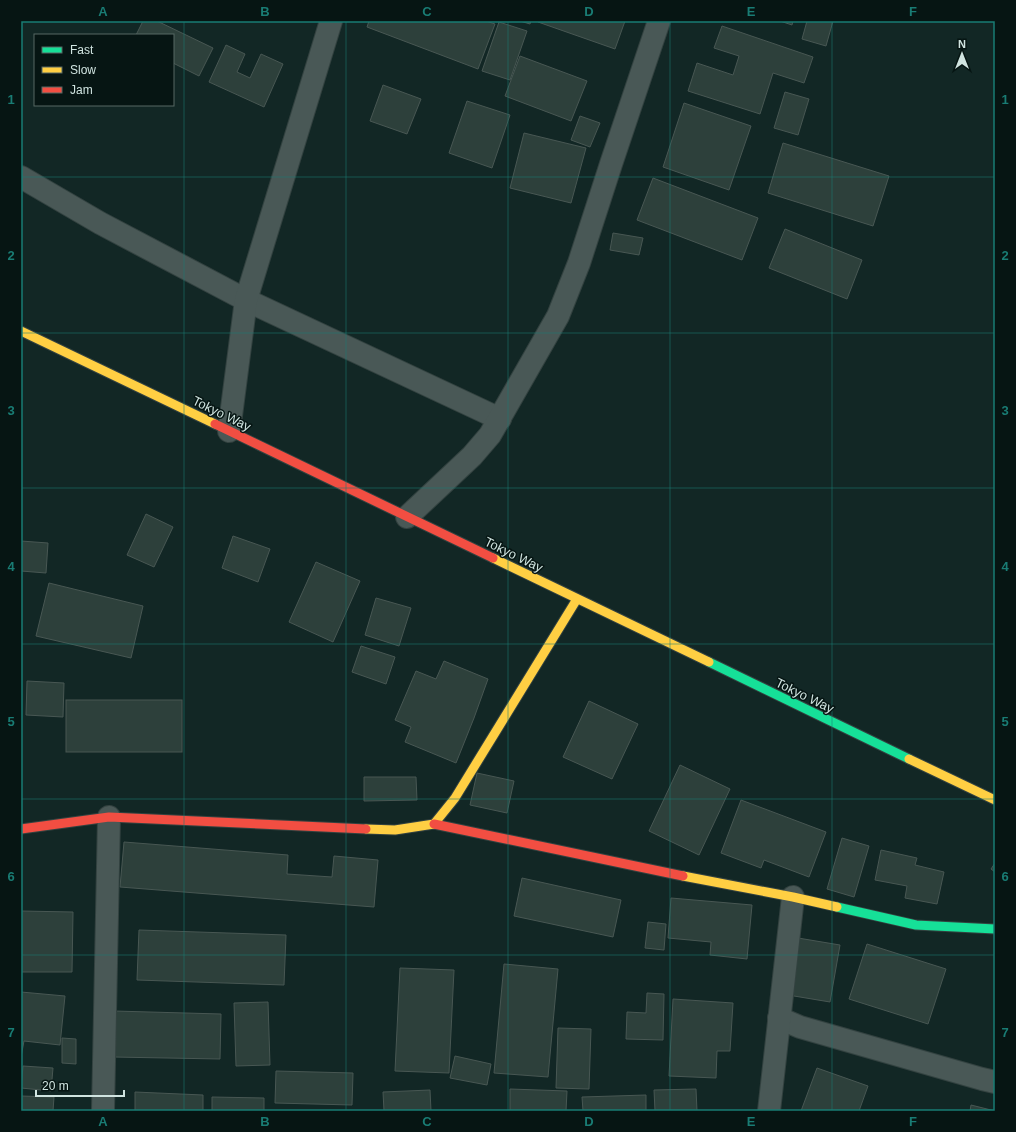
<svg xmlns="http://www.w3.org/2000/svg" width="1016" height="1132" font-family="Helvetica,sans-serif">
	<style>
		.building { fill: #2d403b; stroke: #485753 }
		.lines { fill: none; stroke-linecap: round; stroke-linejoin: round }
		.street-casing { stroke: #334240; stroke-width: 24 }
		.fast-casing { stroke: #334240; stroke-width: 11 }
		.slow-casing { stroke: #334240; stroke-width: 11 }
		.jam-casing { stroke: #334240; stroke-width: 11 }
		.street { stroke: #495856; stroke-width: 22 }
		.fast { stroke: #16e098; stroke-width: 9 }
		.slow { stroke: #ffcf43; stroke-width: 9 }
		.jam { stroke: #f24e42; stroke-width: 9 }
		.grid { fill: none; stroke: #197c74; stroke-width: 1; stroke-opacity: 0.55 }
		.labels { text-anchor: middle; stroke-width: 3; stroke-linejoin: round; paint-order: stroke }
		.street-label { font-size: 13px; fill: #d0e4e0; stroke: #061513 }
		.neatline { fill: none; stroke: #197c74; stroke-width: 1.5 }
		.grid-label { font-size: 13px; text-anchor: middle; font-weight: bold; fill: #197c74 }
	</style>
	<rect width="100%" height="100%" fill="#122725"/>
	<g class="building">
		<path d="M 143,21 L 157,21 L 213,48 L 199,76 L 173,63 L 173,35 L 136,35 Z"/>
		<path d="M 369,21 L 486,21 L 495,24 L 478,69 L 367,27 Z"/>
		<path d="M 520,21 L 531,21 L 530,24 Z"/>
		<path d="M 538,21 L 625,21 L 615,49 L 538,22 Z"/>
		<path d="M 780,21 L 793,21 L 792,25 Z"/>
		<path d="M 807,21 L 833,21 L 826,46 L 802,39 Z"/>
		<path d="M 499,22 L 527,31 L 510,80 L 482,71 Z"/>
		<path d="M 722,26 L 813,57 L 804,83 L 773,73 L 760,114 L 688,91 L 697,63 L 733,75 L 739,56 L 714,48 Z"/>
		<path d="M 226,45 L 245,54 L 237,72 L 250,78 L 261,54 L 283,64 L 264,107 L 209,82 Z"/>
		<path d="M 520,56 L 587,81 L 571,121 L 505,96 Z"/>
		<path d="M 383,85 L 421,99 L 407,134 L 370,121 Z"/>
		<path d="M 785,92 L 809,99 L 798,135 L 774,128 Z"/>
		<path d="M 467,101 L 510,115 L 492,168 L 449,153 Z"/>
		<path d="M 684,103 L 751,126 L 729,190 L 663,167 Z"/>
		<path d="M 580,116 L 600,123 L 590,147 L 571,140 Z"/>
		<path d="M 524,133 L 586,148 L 571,203 L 510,188 Z"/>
		<path d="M 783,143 L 889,176 L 873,226 L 768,193 Z"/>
		<path d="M 653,178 L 758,218 L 742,260 L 637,220 Z"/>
		<path d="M 785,229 L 862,260 L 847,299 L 769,268 Z"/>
		<path d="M 613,233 L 643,238 L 639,255 L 610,250 Z"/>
		<path d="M 146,514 L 173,527 L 154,567 L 127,555 Z"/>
		<path d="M 233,536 L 270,549 L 258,582 L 222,568 Z"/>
		<path d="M 21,541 L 48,543 L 46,573 L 21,571 Z"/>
		<path d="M 316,562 L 360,581 L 333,642 L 289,622 Z"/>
		<path d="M 49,583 L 143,606 L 131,658 L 36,636 Z"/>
		<path d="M 376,598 L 411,608 L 399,646 L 365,635 Z"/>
		<path d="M 361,646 L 395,657 L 386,684 L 352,672 Z"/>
		<path d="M 444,661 L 488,679 L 474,718 L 456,763 L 405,742 L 411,727 L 395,720 L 416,671 L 436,679 Z"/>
		<path d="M 27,681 L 64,683 L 63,717 L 26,715 Z"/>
		<rect x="66" y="700" width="116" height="52"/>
		<path d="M 589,701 L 638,724 L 612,779 L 563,757 Z"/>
		<path d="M 680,765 L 730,789 L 699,855 L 649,831 Z"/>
		<path d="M 477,773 L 514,781 L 507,813 L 470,805 Z"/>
		<path d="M 364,777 L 416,777 L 417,800 L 364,801 Z"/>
		<path d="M 741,800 L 826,832 L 809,877 L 764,860 L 761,868 L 721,853 Z"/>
		<path d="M 842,838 L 869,846 L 854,897 L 827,889 Z"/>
		<path d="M 124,842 L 288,855 L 287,874 L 332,877 L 334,856 L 378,860 L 374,907 L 120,887 Z"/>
		<path d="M 881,850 L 917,858 L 915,865 L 944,872 L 937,904 L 905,898 L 907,886 L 875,880 Z"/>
		<path d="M 995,863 L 995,872 L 991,869 Z"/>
		<path d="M 522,878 L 621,900 L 613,937 L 514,916 Z"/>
		<path d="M 671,898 L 752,905 L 747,959 L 710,955 L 711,942 L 668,938 Z"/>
		<path d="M 21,911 L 73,912 L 72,972 L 21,972 Z"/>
		<path d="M 648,922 L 666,924 L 664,950 L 645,948 Z"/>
		<path d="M 139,930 L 286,935 L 284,985 L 137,980 Z"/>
		<path d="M 798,938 L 840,945 L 830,1002 L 788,995 Z"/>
		<path d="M 867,944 L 946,969 L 928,1024 L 849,999 Z"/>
		<path d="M 504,964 L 558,969 L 548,1077 L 494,1073 Z"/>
		<path d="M 400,968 L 454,970 L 449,1073 L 395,1071 Z"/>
		<path d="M 21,992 L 65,996 L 60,1045 L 24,1041 L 21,1057 Z"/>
		<path d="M 647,993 L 664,994 L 663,1040 L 626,1039 L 627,1012 L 646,1013 Z"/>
		<path d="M 673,999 L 733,1003 L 730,1051 L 717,1051 L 716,1078 L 669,1076 Z"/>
		<path d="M 268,1002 L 270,1065 L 236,1066 L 234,1003 Z"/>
		<path d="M 114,1011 L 221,1014 L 220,1059 L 113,1057 Z"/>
		<path d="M 558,1028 L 591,1029 L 589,1089 L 556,1088 Z"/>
		<path d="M 62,1038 L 76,1039 L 76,1064 L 62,1063 Z"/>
		<path d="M 455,1056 L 491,1064 L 487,1085 L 450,1078 Z"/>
		<path d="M 23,1066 L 53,1068 L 51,1091 L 21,1088 Z"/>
		<path d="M 817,1068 L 868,1086 L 859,1111 L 801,1111 Z"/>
		<path d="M 276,1071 L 353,1073 L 352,1105 L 275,1103 Z"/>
		<path d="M 510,1089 L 567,1091 L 566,1111 L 510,1111 Z"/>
		<path d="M 696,1089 L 697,1111 L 655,1111 L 654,1090 Z"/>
		<path d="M 430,1090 L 431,1111 L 384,1111 L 383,1092 Z"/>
		<path d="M 135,1092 L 203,1095 L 203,1111 L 135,1111 Z"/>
		<path d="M 646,1095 L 646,1111 L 583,1111 L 582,1097 Z"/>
		<path d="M 21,1096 L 54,1097 L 53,1111 L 21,1111 Z"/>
		<path d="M 212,1097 L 264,1098 L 264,1111 L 212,1111 Z"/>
		<path d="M 971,1105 L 995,1111 L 970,1111 Z"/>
	</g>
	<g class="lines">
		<g class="street-casing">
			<g id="street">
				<path d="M 21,177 L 100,223 L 246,300 L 500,419"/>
				<path d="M 229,431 L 246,300 L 331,21"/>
				<path d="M 407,517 L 472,456 L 490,435 L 558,316 L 579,263 L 611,164 L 659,21"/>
				<path d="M 779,1018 L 800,1027 L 982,1079 L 995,1082"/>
				<path d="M 103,1111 L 109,817"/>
				<path d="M 769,1111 L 793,897"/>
			</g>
		</g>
		<g class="fast-casing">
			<g id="fast">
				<path d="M 709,662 L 909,759"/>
				<path d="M 837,907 L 916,925 L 995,929"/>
			</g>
		</g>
		<g class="slow-casing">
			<g id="slow">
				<path d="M 21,331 L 215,424"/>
				<path d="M 493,558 L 709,662"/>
				<path d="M 909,759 L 995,800"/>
				<path d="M 366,829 L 395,830 L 434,824 L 455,798 L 577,599"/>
				<path d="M 683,876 L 793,897 L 837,907"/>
			</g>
		</g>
		<g class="jam-casing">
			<g id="jam">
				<path d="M 215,424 L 493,558"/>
				<path d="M 434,824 L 683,876"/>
				<path d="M 21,829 L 109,817 L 366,829"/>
			</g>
		</g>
		<use href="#street" class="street"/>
		<use href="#fast" class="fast"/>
		<use href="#slow" class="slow"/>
		<use href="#jam" class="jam"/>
	</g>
	<path class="grid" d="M 184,21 L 184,1111M 346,21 L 346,1111M 508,21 L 508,1111M 670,21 L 670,1111M 832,21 L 832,1111M 21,177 L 995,177M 21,333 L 995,333M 21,488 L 995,488M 21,644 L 995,644M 21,799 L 995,799M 21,955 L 995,955"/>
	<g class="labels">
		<g class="street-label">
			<text transform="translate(222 413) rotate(26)" y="5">Tokyo Way</text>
			<text transform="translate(514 554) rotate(26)" y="5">Tokyo Way</text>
			<text transform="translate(805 695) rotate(26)" y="5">Tokyo Way</text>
		</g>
	</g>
	<rect width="1016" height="1132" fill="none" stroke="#061513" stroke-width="44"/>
	<rect x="34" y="34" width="140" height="72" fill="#061513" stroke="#576865"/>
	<rect x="42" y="47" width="20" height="6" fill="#16e098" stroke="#576865"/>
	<text x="70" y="54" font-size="12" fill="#d0e4e0">Fast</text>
	<rect x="42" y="67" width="20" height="6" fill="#ffcf43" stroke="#576865"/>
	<text x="70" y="74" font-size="12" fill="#d0e4e0">Slow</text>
	<rect x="42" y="87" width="20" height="6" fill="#f24e42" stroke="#576865"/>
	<text x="70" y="94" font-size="12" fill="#d0e4e0">Jam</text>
	<g transform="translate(962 54)" stroke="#061513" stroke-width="3" paint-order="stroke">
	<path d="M0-3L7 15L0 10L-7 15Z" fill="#d0e4e0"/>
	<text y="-6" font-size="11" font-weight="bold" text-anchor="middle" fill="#d0e4e0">N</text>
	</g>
	<path d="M36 1090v6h88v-6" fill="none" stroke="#d0e4e0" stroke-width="2"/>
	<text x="42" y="1090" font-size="12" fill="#d0e4e0" stroke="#061513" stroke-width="3" paint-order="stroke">20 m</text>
	<rect x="22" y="22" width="972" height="1088" class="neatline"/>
	<g class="grid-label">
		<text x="103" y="16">A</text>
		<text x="265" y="16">B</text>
		<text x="427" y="16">C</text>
		<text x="589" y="16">D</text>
		<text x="751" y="16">E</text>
		<text x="913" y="16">F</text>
		<text x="11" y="104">1</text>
		<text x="1005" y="104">1</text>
		<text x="11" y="260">2</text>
		<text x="1005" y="260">2</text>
		<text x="11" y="415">3</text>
		<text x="1005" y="415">3</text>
		<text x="11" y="571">4</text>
		<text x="1005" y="571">4</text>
		<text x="11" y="726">5</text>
		<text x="1005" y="726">5</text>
		<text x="11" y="881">6</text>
		<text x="1005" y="881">6</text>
		<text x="11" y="1037">7</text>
		<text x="1005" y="1037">7</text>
		<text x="103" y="1126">A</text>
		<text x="265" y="1126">B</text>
		<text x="427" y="1126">C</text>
		<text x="589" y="1126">D</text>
		<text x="751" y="1126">E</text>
		<text x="913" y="1126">F</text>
	</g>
</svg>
